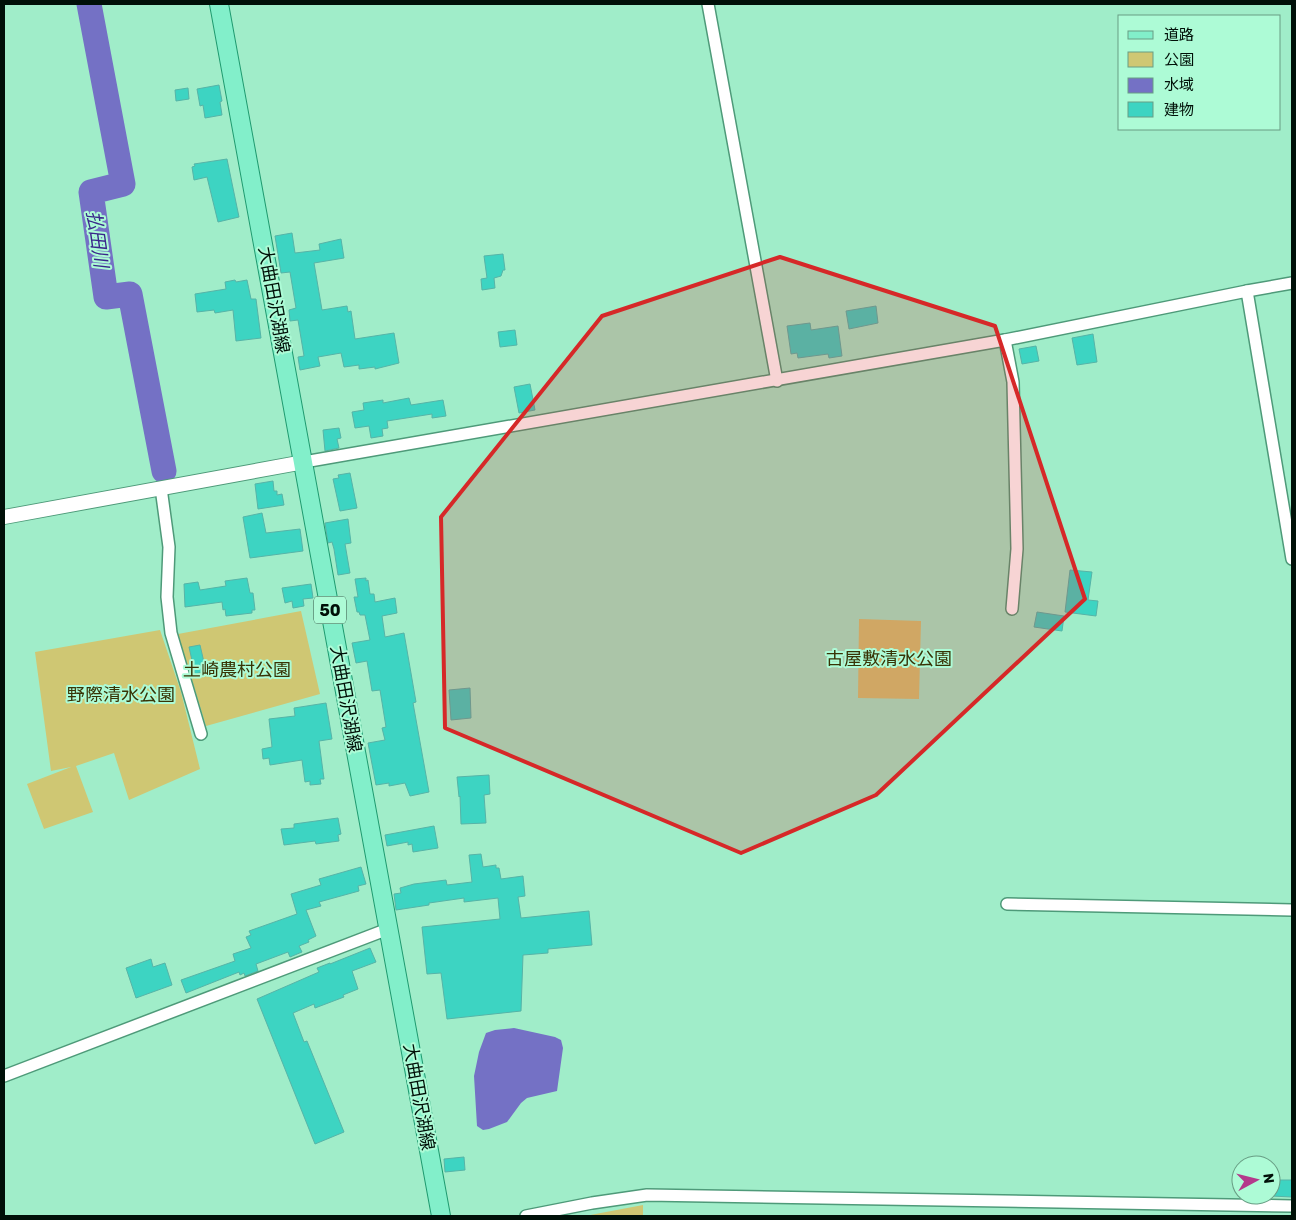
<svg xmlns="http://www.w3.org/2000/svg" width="1296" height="1220" font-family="Rubik,'Noto Sans JP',sans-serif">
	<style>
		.green { fill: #cfc773 }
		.water { fill: #7471c5 }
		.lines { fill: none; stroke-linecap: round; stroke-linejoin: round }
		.river { stroke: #7471c5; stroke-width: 25 }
		.building { fill: #3dd4c2; stroke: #56b4a7 }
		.minor-casing { stroke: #4e9a79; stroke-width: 14 }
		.tertiary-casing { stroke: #4e9a79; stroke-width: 16 }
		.primary-casing { stroke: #1f9a6f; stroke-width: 20 }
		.minor { stroke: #fff; stroke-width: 11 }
		.tertiary { stroke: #fff; stroke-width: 14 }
		.primary { stroke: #82efca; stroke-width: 18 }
		.marked { fill: #d62828; fill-opacity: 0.2; stroke: #d62828; stroke-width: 4; stroke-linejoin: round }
		.labels { text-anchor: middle; stroke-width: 4; stroke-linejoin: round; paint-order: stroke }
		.shield { fill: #adfbd6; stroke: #345646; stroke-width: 1 }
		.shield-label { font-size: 16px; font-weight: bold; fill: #001008 }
		.street-label { font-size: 18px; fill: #001008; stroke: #adfbd6 }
		.park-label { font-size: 18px; fill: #383305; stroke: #adfbd6 }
		.water-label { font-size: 19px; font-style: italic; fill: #3a288b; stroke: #adfbd6 }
	</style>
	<rect width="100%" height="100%" fill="#a0edc9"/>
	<g class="green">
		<path d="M 301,611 L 320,694 L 206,726 L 178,634 Z"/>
		<path d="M 859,619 L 921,621 L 919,699 L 858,698 Z"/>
		<path d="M 160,630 L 181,692 L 200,769 L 129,800 L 114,753 L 76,766 L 93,812 L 44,829 L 27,784 L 71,767 L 51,771 L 35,652 Z"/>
		<path d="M 643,1205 L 643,1216 L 585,1216 Z"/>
	</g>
	<path class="water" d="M 514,1028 L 555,1037 L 561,1040 L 563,1048 L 557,1091 L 527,1098 L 521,1103 L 507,1122 L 489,1129 L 483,1130 L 477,1126 L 474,1076 L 479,1052 L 486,1033 L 495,1030 Z"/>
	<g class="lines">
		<path class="river" d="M 89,4 L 123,184 L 91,192 L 106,297 L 130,294 L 164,471"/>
	</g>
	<g class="building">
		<path d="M 219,85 L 222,101 L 220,102 L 222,115 L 205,118 L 203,105 L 200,106 L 197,89 Z"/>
		<path d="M 188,88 L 189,99 L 176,101 L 175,90 Z"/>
		<path d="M 227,159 L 239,217 L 218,222 L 207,177 L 194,180 L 192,167 L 195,166 L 194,164 Z"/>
		<path d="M 292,233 L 295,253 L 320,250 L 319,244 L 341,239 L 344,258 L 314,263 L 322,310 L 347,306 L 348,312 L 351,311 L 355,339 L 394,333 L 399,363 L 375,369 L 375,367 L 359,369 L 359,365 L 344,367 L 341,353 L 318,357 L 320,366 L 300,370 L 298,357 L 304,356 L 298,320 L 290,321 L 289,310 L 296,308 L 290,272 L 281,273 L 275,236 Z"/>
		<path d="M 503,254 L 505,270 L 503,270 L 501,276 L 494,278 L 495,288 L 482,290 L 481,279 L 487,278 L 484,256 Z"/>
		<path d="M 235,280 L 236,282 L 247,280 L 251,299 L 256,299 L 261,338 L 236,341 L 233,310 L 215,313 L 214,310 L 197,312 L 195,294 L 226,289 L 225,282 Z"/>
		<path d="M 876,306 L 878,323 L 849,329 L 846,311 Z"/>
		<path d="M 810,323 L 811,330 L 838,326 L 842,356 L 829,358 L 828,354 L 798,358 L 797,353 L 791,354 L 787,326 Z"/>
		<path d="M 515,330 L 517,345 L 500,347 L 498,332 Z"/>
		<path d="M 1093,334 L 1097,362 L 1077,365 L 1072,338 Z"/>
		<path d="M 1036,346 L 1039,361 L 1022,364 L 1019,349 Z"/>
		<path d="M 530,384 L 535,410 L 519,413 L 514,387 Z"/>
		<path d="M 409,398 L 411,405 L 443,400 L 446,416 L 432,418 L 432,414 L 387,421 L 388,428 L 382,429 L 383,436 L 371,438 L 369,426 L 355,428 L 352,412 L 364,410 L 363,403 L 383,400 L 383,403 Z"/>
		<path d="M 339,428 L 341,438 L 337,439 L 339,448 L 325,451 L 323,430 Z"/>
		<path d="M 350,473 L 357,508 L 340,511 L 333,479 L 339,478 L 338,475 Z"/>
		<path d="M 273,481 L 274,491 L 277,491 L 277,495 L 282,494 L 284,505 L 258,509 L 255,484 Z"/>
		<path d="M 262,513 L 266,533 L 300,529 L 303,551 L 250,558 L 243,517 Z"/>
		<path d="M 348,519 L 351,543 L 345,544 L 350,573 L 338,575 L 334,549 L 332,542 L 328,543 L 325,523 Z"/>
		<path d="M 1070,570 L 1092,572 L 1088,600 L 1098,601 L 1096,616 L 1065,612 Z"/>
		<path d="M 247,578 L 250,593 L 253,593 L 255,610 L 252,610 L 252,613 L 226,616 L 225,609 L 223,610 L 222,602 L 185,607 L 184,584 L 198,582 L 200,590 L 226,586 L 225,581 Z"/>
		<path d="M 366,578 L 366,581 L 368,580 L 370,594 L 374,594 L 375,602 L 395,598 L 397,613 L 382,616 L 385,637 L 404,633 L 416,702 L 413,703 L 429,792 L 410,796 L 405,783 L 389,786 L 389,783 L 376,785 L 368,743 L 385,740 L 382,728 L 386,727 L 380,690 L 372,691 L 367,661 L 356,663 L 352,643 L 370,640 L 365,615 L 360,615 L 359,612 L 357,612 L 354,597 L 358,597 L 355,579 Z"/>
		<path d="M 311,584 L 313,598 L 303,599 L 304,606 L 293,608 L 292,601 L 285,603 L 282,588 Z"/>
		<path d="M 1037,612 L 1064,616 L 1062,631 L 1034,627 Z"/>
		<path d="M 200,645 L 206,671 L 195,674 L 189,647 Z"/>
		<path d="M 470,688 L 471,718 L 451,720 L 449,690 Z"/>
		<path d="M 326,703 L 332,739 L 319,741 L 324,779 L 320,779 L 321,784 L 310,785 L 310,781 L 305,782 L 302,760 L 270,765 L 269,758 L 263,759 L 262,749 L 272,747 L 269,719 L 295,716 L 294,708 Z"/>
		<path d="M 489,775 L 490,794 L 484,795 L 486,823 L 461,824 L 460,796 L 459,797 L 457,777 Z"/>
		<path d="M 338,818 L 341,834 L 338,835 L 339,841 L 316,844 L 315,841 L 284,845 L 281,829 L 294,828 L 294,824 Z"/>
		<path d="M 434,826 L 438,848 L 413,852 L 412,844 L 408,845 L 408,842 L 387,846 L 385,835 Z"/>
		<path d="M 481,854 L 483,867 L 496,865 L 496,868 L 499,868 L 501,879 L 523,876 L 525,896 L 518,897 L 521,918 L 589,911 L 592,945 L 548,949 L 548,953 L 523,955 L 521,1011 L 447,1019 L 441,973 L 427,974 L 422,927 L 500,919 L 498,898 L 464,902 L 464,898 L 429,903 L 429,905 L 396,910 L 394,894 L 401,893 L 400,888 L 414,884 L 446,880 L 447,885 L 472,882 L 469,855 Z"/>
		<path d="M 361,867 L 366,884 L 358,886 L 359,891 L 319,902 L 321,906 L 306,910 L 316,936 L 308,940 L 309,942 L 299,946 L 302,952 L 290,957 L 288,952 L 256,964 L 258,971 L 245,976 L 244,973 L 240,975 L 239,972 L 186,993 L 181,980 L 235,961 L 233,954 L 251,948 L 246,937 L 251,935 L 249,931 L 297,914 L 291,894 L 321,885 L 319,879 Z"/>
		<path d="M 370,948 L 376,962 L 352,971 L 358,989 L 343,995 L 344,997 L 315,1008 L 314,1004 L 293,1013 L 304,1042 L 307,1041 L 344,1132 L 315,1144 L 257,999 L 319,972 L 317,968 L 330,963 L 330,964 Z"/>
		<path d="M 151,959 L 153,967 L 165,963 L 172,985 L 136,998 L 126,968 Z"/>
		<path d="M 464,1157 L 465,1170 L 445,1172 L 444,1159 Z"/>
		<path d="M 1271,1180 L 1292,1180 L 1292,1197 L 1271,1196 Z"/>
	</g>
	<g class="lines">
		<g class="minor-casing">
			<g id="minor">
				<path d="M 708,4 L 777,381"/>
				<path d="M 1247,291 L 1292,283"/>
				<path d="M 1005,340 L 1013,382 L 1017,549 L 1012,609"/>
				<path d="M 304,462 L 1005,340 L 1247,291 L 1292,559"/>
				<path d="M 161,488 L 169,547 L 167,597 L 171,633 L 201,734"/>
				<path d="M 1007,904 L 1292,910"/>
				<path d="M 4,1076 L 388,929"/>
				<path d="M 526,1216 L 592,1203 L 647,1195 L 1292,1206"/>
			</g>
		</g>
		<g class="tertiary-casing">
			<path id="tertiary" d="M 4,517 L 304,462"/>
		</g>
		<g class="primary-casing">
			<path id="primary" d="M 219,4 L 441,1216"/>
		</g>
		<use href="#minor" class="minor"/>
		<use href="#tertiary" class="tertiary"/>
		<use href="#primary" class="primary"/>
	</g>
	<path class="marked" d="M 780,257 L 995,326 L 1085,599 L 876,795 L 741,853 L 445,728 L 441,517 L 602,316 Z"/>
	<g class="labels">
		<rect class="shield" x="314" y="596.5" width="32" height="27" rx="4"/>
		<g class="shield-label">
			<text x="330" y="616">50</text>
		</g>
		<g class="street-label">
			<text transform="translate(274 300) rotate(80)" y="6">大曲田沢湖線</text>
			<text transform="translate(346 699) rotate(80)" y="6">大曲田沢湖線</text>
			<text transform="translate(419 1097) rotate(80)" y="6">大曲田沢湖線</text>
		</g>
		<g class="park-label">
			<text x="889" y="665">古屋敷清水公園</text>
			<text x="237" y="676">土崎農村公園</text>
			<text x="121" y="701">野際清水公園</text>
		</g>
		<g class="water-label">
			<text transform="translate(98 239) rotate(82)" y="7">払田川</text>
		</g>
	</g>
	<rect width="1296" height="1220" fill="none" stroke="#001008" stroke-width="10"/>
	<rect x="1118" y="15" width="162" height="115" fill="#adfbd6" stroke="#689d84"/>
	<rect x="1128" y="31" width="25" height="8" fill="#82efca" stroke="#689d84"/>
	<text x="1164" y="40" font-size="15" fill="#001008">道路</text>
	<rect x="1128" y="52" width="25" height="15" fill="#cfc773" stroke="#689d84"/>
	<text x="1164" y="65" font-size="15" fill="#001008">公園</text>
	<rect x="1128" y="78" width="25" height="15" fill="#7471c5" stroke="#689d84"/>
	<text x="1164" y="90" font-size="15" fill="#001008">水域</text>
	<rect x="1128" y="102" width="25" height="15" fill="#3dd4c2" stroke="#689d84"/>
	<text x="1164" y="115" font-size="15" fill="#001008">建物</text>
	<g transform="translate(1256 1180) rotate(83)"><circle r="24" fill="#adfbd6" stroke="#689d84"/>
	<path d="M0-4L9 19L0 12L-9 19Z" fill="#b4398b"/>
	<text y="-8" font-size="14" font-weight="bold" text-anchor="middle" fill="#001008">N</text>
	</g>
</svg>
